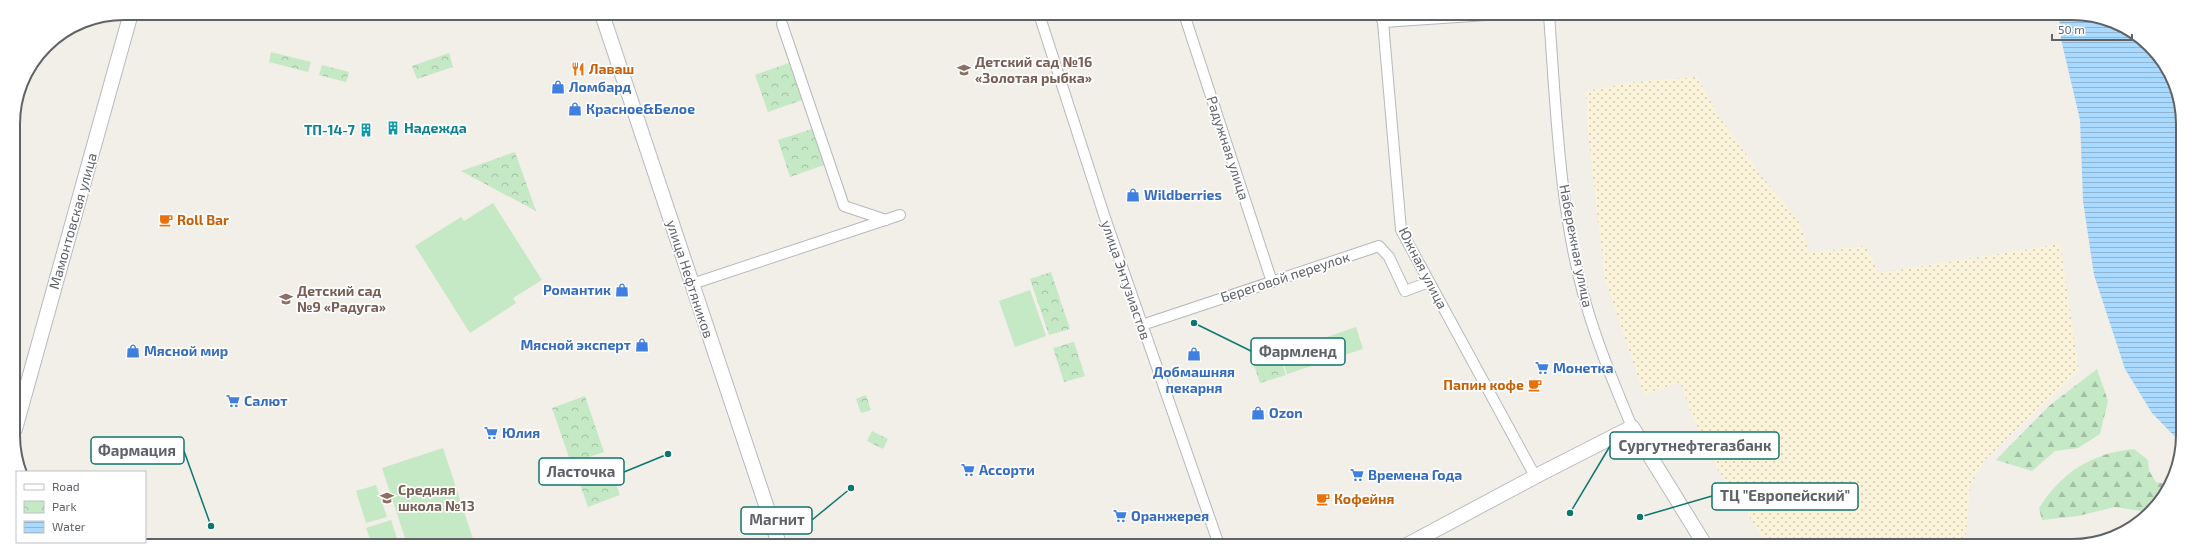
<svg xmlns="http://www.w3.org/2000/svg" width="2196" height="559" font-family="'Exo 2',sans-serif">
	<style>
		.green { fill: #c5e8c5 }
		.forest { fill: url(#forest-firs) }
		.sand { fill: url(#sand-dots) }
		.park { fill: url(#park-crowns) }
		.water { fill: url(#water-rules) }
		.lines { fill: none; stroke-linecap: round; stroke-linejoin: round }
		.street-casing { stroke: #b5b8bc; stroke-width: 12 }
		.secondary-casing { stroke: #b6babf; stroke-width: 16 }
		.street { stroke: #fff; stroke-width: 10 }
		.secondary { stroke: #fff; stroke-width: 14 }
		.labels { text-anchor: middle; stroke-width: 3.5; stroke-linejoin: round; paint-order: stroke }
		.education-label { font-size: 14px; font-weight: bold; fill: #785e54; stroke: #fff; text-anchor: start }
		.food-label { font-size: 14px; font-weight: bold; fill: #c56008; stroke: #fff; text-anchor: start }
		.shop-label { font-size: 14px; font-weight: bold; fill: #366cbe; stroke: #fff; text-anchor: start }
		.culture-label { font-size: 14px; font-weight: bold; fill: #0d838f; stroke: #fff; text-anchor: start }
		.street-label { font-size: 14px; fill: #5f6368; stroke: #fff }
		.rim { fill: none; stroke: #5f6368; stroke-width: 2 }
		.leader { fill: none; stroke: #0f766e; stroke-width: 1.5 }
		.callout-dot { fill: #0f766e; stroke: #fff; stroke-width: 1.5 }
		.callout { fill: #fff; stroke: #0f766e; stroke-width: 1.5 }
		.callout-label { font-size: 15px; text-anchor: middle; font-weight: bold; fill: #5f6368 }
	</style>
	<defs>
		<pattern id="forest-firs" width="22" height="20" patternUnits="userSpaceOnUse"><rect width="22" height="20" fill="#c5e8c5"/><path d="M5 1l3.5 6h-7zM16 11l3.5 6h-7z" fill="#a3c0a4"/></pattern>
		<pattern id="sand-dots" width="8" height="8" patternUnits="userSpaceOnUse"><rect width="8" height="8" fill="#fbf3d9"/><path d="M2 2h.1M6 6h.1" fill="none" stroke="#cec8b4" stroke-width="1.8" stroke-linecap="round"/></pattern>
		<pattern id="park-crowns" width="20" height="18" patternUnits="userSpaceOnUse"><rect width="20" height="18" fill="#c5e8c5"/><path d="M2 6a3 3 0 1 1 6 0M12 15a3 3 0 1 1 6 0" fill="none" stroke="#a3c0a4"/></pattern>
		<pattern id="water-rules" width="6" height="5" patternUnits="userSpaceOnUse"><rect width="6" height="5" fill="#aadaff"/><path d="M0 2.5h6" fill="none" stroke="#8eb4d2"/></pattern>
	</defs>
	<rect width="100%" height="100%" fill="#f1efe8"/>
	<g class="green">
		<path d="M 493,203 L 542,280 L 513,298 L 516,303 L 470,333 L 415,246 L 461,217 L 464,221 Z"/>
		<path d="M 1030,290 L 1046,336 L 1015,347 L 999,301 Z"/>
		<path d="M 1356,327 L 1363,349 L 1328,360 L 1321,339 Z"/>
		<path d="M 443,448 L 473,539 L 456,544 L 407,544 L 382,468 Z"/>
		<path d="M 376,485 L 387,517 L 366,523 L 356,491 Z"/>
		<path d="M 391,520 L 399,544 L 372,544 L 366,528 Z"/>
	</g>
	<g class="forest">
		<path d="M 2097,369 L 2108,401 L 2100,434 L 2078,448 L 2055,451 L 2032,471 L 1996,460 L 2049,406 Z"/>
		<path d="M 2134,449 L 2148,460 L 2149,471 L 2156,482 L 2170,485 L 2155,507 L 2141,511 L 2115,507 L 2078,516 L 2042,520 L 2039,508 C 2062,472 2092,453 2134,449 Z"/>
	</g>
	<path class="sand" d="M 1697,77 L 1721,119 L 1764,179 L 1798,220 L 1810,253 L 1865,246 L 1879,273 L 2060,244 L 2079,371 L 1985,460 L 1970,486 L 1965,546 L 1768,545 L 1718,470 L 1694,420 L 1680,382 L 1644,395 L 1605,280 L 1588,133 L 1586,91 L 1633,82 Z"/>
	<g class="park">
		<path d="M 271,52 L 311,62 L 308,72 L 269,62 Z"/>
		<path d="M 449,53 L 453,67 L 417,79 L 412,66 Z"/>
		<path d="M 789,63 L 802,100 L 768,112 L 755,75 Z"/>
		<path d="M 322,65 L 349,72 L 346,82 L 319,75 Z"/>
		<path d="M 812,129 L 824,165 L 790,177 L 778,140 Z"/>
		<path d="M 515,152 L 536,211 L 461,171 Z"/>
		<path d="M 1051,272 L 1070,329 L 1049,335 L 1030,279 Z"/>
		<path d="M 1317,341 L 1324,362 L 1287,374 L 1280,353 Z"/>
		<path d="M 1074,342 L 1085,376 L 1064,382 L 1053,348 Z"/>
		<path d="M 1279,354 L 1286,375 L 1260,383 L 1253,362 Z"/>
		<path d="M 866,395 L 871,410 L 861,413 L 856,399 Z"/>
		<path d="M 585,396 L 604,452 L 571,463 L 552,408 Z"/>
		<path d="M 872,431 L 888,439 L 883,449 L 867,441 Z"/>
		<path d="M 607,459 L 620,495 L 588,507 L 575,470 Z"/>
	</g>
	<path class="water" d="M 2059,15 L 2094,15 L 2151,46 L 2181,102 L 2181,443 L 2152,413 L 2125,369 L 2094,275 L 2083,201 L 2080,120 L 2061,39 Z"/>
	<g class="lines">
		<g class="street-casing">
			<g id="street">
				<path d="M 1039,14 L 1105,218 L 1219,545"/>
				<path d="M 1184,14 L 1272,282"/>
				<path d="M 1379,14 L 1383,22 L 1401,230 L 1535,476"/>
				<path d="M 1549,15 C 1556,108 1559,206 1584,297 C 1596,341 1614,384 1632,427"/>
				<path d="M 1383,22 L 1487,15"/>
				<path d="M 782,24 L 844,206 L 886,220"/>
				<path d="M 692,284 L 900,215"/>
				<path d="M 1142,325 L 1379,246 L 1389,257 L 1405,291 L 1429,282"/>
			</g>
		</g>
		<g class="secondary-casing">
			<g id="secondary">
				<path d="M 602,14 L 779,544"/>
				<path d="M 15,429 L 131,13"/>
				<path d="M 1407,545 L 1540,474 L 1632,427 L 1705,545"/>
			</g>
		</g>
		<use href="#street" class="street"/>
		<use href="#secondary" class="secondary"/>
	</g>
	<defs>
		<g id="restaurant-bare" transform="scale(1.08)"><path d="M-5-6h1v4h1v-4h1v4h1v-4h1v5L-1.5 .5V6h-2V.5L-5-1ZM5-6V6H3V1.5H1.5Q1.5-4 5-6Z" fill="#e8710a" stroke="#fff" stroke-width="2.5" paint-order="stroke"/></g>
		<g id="school-bare" transform="scale(1.08)"><path d="M0-5L7-2L0 1L-7-2ZM-4 1L0 2.5L4 1V4Q0 6-4 4Z" fill="#8d6e63" stroke="#fff" stroke-width="2.5" paint-order="stroke"/></g>
		<g id="shop-bare" transform="scale(1.08)"><path d="M-5-2.5h2.3a2.7 3.5 0 0 1 5.4 0H5L5.5 6h-11ZM-1.5-2.5h3a1.5 2.3 0 0 0-3 0Z" fill="#3f7fe0" stroke="#fff" stroke-width="2.5" paint-order="stroke"/></g>
		<g id="building-bare" transform="scale(1.08)"><path d="M-4-6H4V6H1V3H-1V6H-4ZM-2.5-4.3h1.7v1.8h-1.7ZM.8-4.3h1.7v1.8H.8ZM-2.5-1h1.7V.8h-1.7ZM.8-1h1.7V.8H.8Z" fill="#0f9aa8" stroke="#fff" stroke-width="2.5" paint-order="stroke"/></g>
		<g id="cafe-bare" transform="scale(1.08)"><path d="M-5.5-4.5H6V0H3Q3 3.5 0 3.5H-2.5Q-5.5 3.5-5.5 0ZM3-3.2v2h1.7v-2ZM-6 4.5H4V6H-6Z" fill="#e8710a" stroke="#fff" stroke-width="2.5" paint-order="stroke"/></g>
		<g id="supermarket-bare" transform="scale(1.08)"><path d="M-6-5.5h2.5l.6 2H6L4.5 2H-2.5L-4.4-4H-6ZM-1.5 3.2a1.3 1.3 0 1 0 .1 0ZM3 3.2a1.3 1.3 0 1 0 .1 0Z" fill="#3f7fe0" stroke="#fff" stroke-width="2.5" paint-order="stroke"/></g>
	</defs>
	<g fill-rule="evenodd">
		<use href="#restaurant-bare" x="578" y="69"/>
		<use href="#school-bare" x="964" y="70"/>
		<use href="#shop-bare" x="558" y="87"/>
		<use href="#shop-bare" x="575" y="109"/>
		<use href="#building-bare" x="393" y="128"/>
		<use href="#building-bare" x="366" y="130"/>
		<use href="#shop-bare" x="1133" y="195"/>
		<use href="#cafe-bare" x="166" y="220"/>
		<use href="#shop-bare" x="622" y="290"/>
		<use href="#school-bare" x="286" y="299"/>
		<use href="#shop-bare" x="642" y="345"/>
		<use href="#shop-bare" x="133" y="351"/>
		<use href="#shop-bare" x="1194" y="354"/>
		<use href="#supermarket-bare" x="1542" y="368"/>
		<use href="#cafe-bare" x="1535" y="385"/>
		<use href="#supermarket-bare" x="233" y="401"/>
		<use href="#shop-bare" x="1258" y="413"/>
		<use href="#supermarket-bare" x="491" y="433"/>
		<use href="#supermarket-bare" x="968" y="470"/>
		<use href="#supermarket-bare" x="1357" y="475"/>
		<use href="#school-bare" x="387" y="498"/>
		<use href="#cafe-bare" x="1323" y="499"/>
		<use href="#supermarket-bare" x="1120" y="516"/>
	</g>
	<g class="labels">
		<g class="education-label">
			<text x="975" y="67">Детский сад №16<tspan x="975" dy="16">«Золотая рыбка»</tspan></text>
			<text x="297" y="296">Детский сад<tspan x="297" dy="16">№9 «Радуга»</tspan></text>
			<text x="398" y="495">Средняя<tspan x="398" dy="16">школа №13</tspan></text>
		</g>
		<g class="food-label">
			<text x="589" y="74">Лаваш</text>
			<text x="177" y="225">Roll Bar</text>
			<text x="1524" y="390" text-anchor="end">Папин кофе</text>
			<text x="1334" y="504">Кофейня</text>
		</g>
		<g class="shop-label">
			<text x="569" y="92">Ломбард</text>
			<text x="586" y="114">Красное&amp;Белое</text>
			<text x="1144" y="200">Wildberries</text>
			<text x="611" y="295" text-anchor="end">Романтик</text>
			<text x="631" y="350" text-anchor="end">Мясной эксперт</text>
			<text x="144" y="356">Мясной мир</text>
			<text x="1553" y="373">Монетка</text>
			<text x="1194" y="377" text-anchor="middle">Добмашняя<tspan x="1194" dy="16">пекарня</tspan></text>
			<text x="244" y="406">Салют</text>
			<text x="1269" y="418">Ozon</text>
			<text x="502" y="438">Юлия</text>
			<text x="979" y="475">Ассорти</text>
			<text x="1368" y="480">Времена Года</text>
			<text x="1131" y="521">Оранжерея</text>
		</g>
		<g class="culture-label">
			<text x="404" y="133">Надежда</text>
			<text x="355" y="135" text-anchor="end">ТП-14-7</text>
		</g>
		<g class="street-label">
			<text transform="translate(1228 148) rotate(72)" y="5">Радужная улица</text>
			<text transform="translate(73 221) rotate(-74)" y="5">Мамонтовская улица</text>
			<text transform="translate(1576 246) rotate(79)" y="5">Набережная улица</text>
			<text transform="translate(1423 268) rotate(63)" y="5">Южная улица</text>
			<text transform="translate(1285 277) rotate(-18)" y="5">Береговой переулок</text>
			<text transform="translate(690 279) rotate(72)" y="5">улица Нефтяников</text>
			<text transform="translate(1126 280) rotate(71)" y="5">улица Энтузиастов</text>
		</g>
	</g>
	<path d="M0 0H2196V559H0ZM124 20H2072A104 104 0 0 1 2176 124V435A104 104 0 0 1 2072 539H124A104 104 0 0 1 20 435V124A104 104 0 0 1 124 20Z" fill="#fff" fill-rule="evenodd"/>
	<path class="rim" d="M124 20H2072A104 104 0 0 1 2176 124V435A104 104 0 0 1 2072 539H124A104 104 0 0 1 20 435V124A104 104 0 0 1 124 20Z"/>
	<path class="leader" d="M1194 323L1251 351M1570 513L1610 446M211 526L184 451M668 454L624 472M1640 517L1712 496M851 488L812 520"/>
	<g class="callout-dot">
		<circle cx="1194" cy="323" r="4"/>
		<circle cx="1570" cy="513" r="4"/>
		<circle cx="211" cy="526" r="4"/>
		<circle cx="668" cy="454" r="4"/>
		<circle cx="1640" cy="517" r="4"/>
		<circle cx="851" cy="488" r="4"/>
	</g>
	<g class="callout">
		<rect x="1251" y="338" width="94" height="27" rx="4"/>
		<rect x="1610" y="432" width="169" height="27" rx="4"/>
		<rect x="91" y="437" width="93" height="27" rx="4"/>
		<rect x="539" y="458" width="85" height="27" rx="4"/>
		<rect x="1712" y="483" width="146" height="27" rx="4"/>
		<rect x="741" y="507" width="71" height="27" rx="4"/>
	</g>
	<g class="callout-label">
		<text x="1298" y="357">Фармленд</text>
		<text x="1695" y="451">Сургутнефтегазбанк</text>
		<text x="137" y="456">Фармация</text>
		<text x="581" y="477">Ласточка</text>
		<text x="1785" y="501">ТЦ "Европейский"</text>
		<text x="777" y="525">Магнит</text>
	</g>
	<rect x="16" y="471" width="130" height="72" fill="#ffffff" stroke="#bfc1c3"/>
	<rect x="24" y="484" width="20" height="6" fill="#ffffff" stroke="#bfc1c3"/>
	<text x="52" y="491" font-size="12" fill="#5f6368">Road</text>
	<rect x="24" y="501" width="20" height="12" fill="url(#park-crowns)" stroke="#bfc1c3"/>
	<text x="52" y="511" font-size="12" fill="#5f6368">Park</text>
	<rect x="24" y="521" width="20" height="12" fill="url(#water-rules)" stroke="#bfc1c3"/>
	<text x="52" y="531" font-size="12" fill="#5f6368">Water</text>
	<path d="M2052 34v6h80v-6" fill="none" stroke="#5f6368" stroke-width="2"/>
	<text x="2058" y="34" font-size="12" fill="#5f6368" stroke="#ffffff" stroke-width="3" paint-order="stroke">50 m</text>
</svg>
